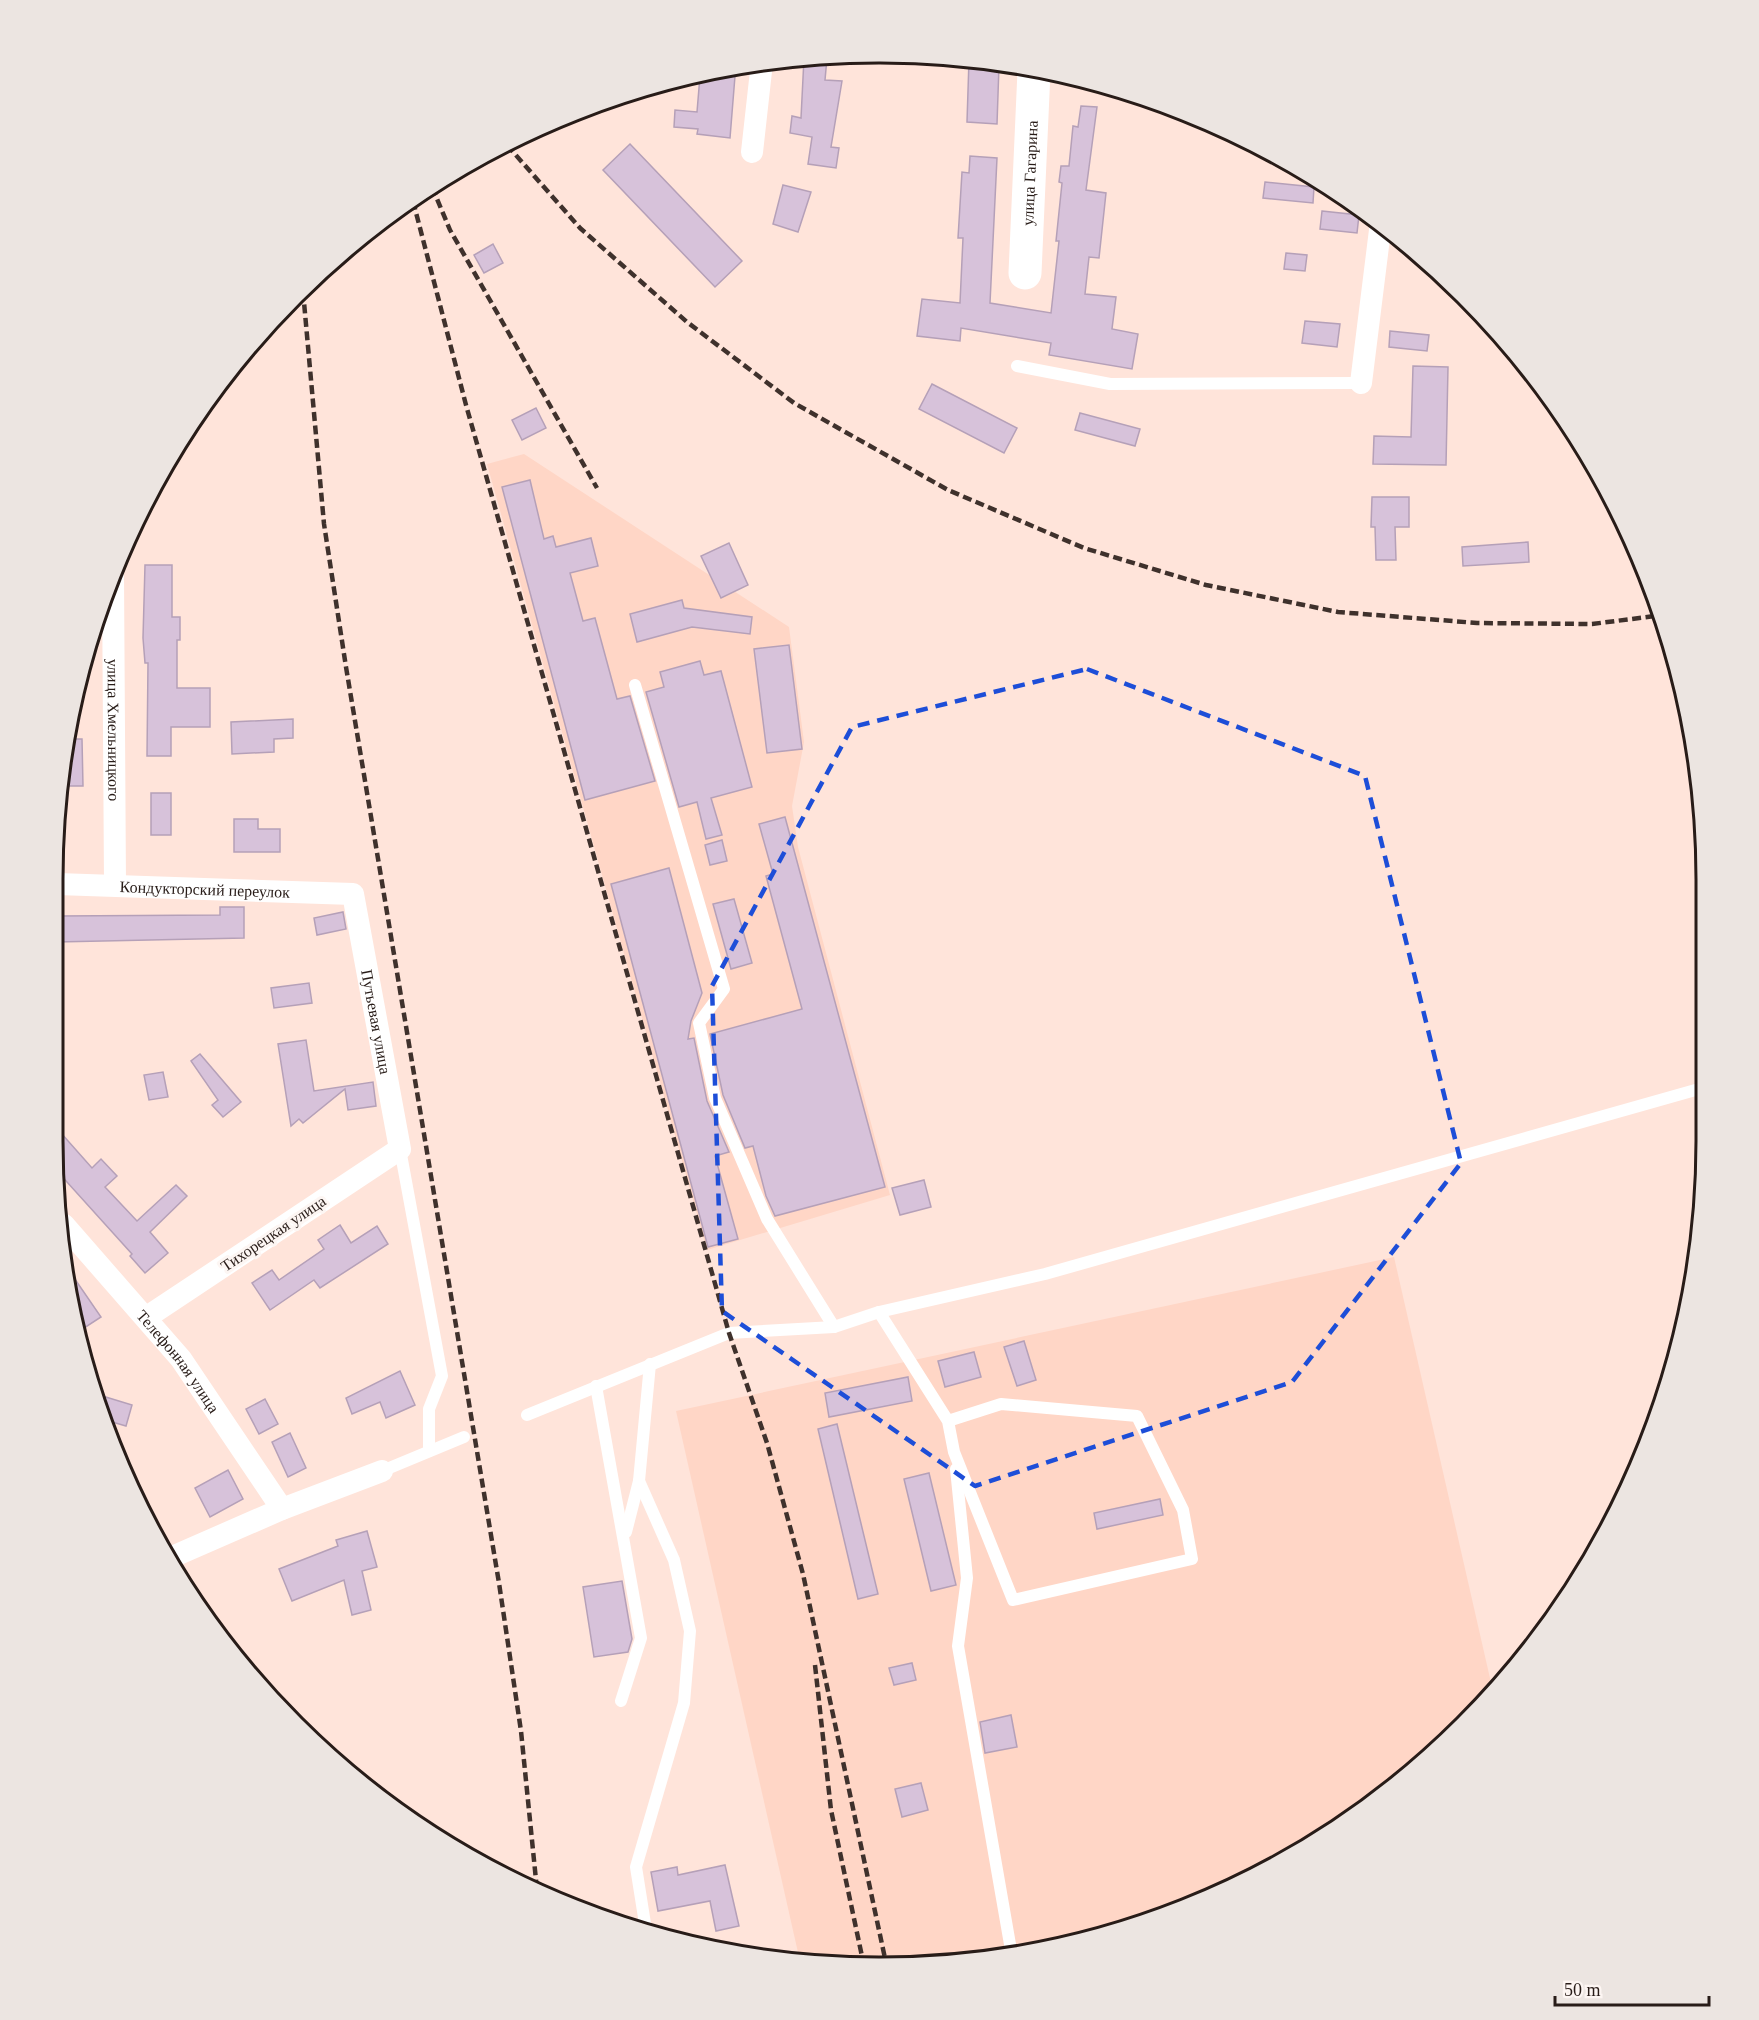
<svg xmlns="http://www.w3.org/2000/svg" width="1759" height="2020" font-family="Georgia,serif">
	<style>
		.built { fill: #ffd6c6 }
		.building { fill: #d7c2da; stroke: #b5a0b8; stroke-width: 1.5 }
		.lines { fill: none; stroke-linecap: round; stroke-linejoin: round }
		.lane { stroke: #fff; stroke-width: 12 }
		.street { stroke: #fff; stroke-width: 22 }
		.secondary { stroke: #fff; stroke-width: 33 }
		.rail { stroke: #3f312c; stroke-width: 4.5; stroke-dasharray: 9 4.5; stroke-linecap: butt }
		.marked { fill: none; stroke: #1d4ed8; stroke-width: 4.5; stroke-dasharray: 12 8; stroke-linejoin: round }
		.labels { text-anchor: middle; stroke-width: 6; stroke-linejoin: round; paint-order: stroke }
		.street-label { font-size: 16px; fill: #281c18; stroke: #fdf6f3 }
		.rim { fill: none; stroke: #281c18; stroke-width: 3 }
	</style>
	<rect width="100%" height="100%" fill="#ffe4da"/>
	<g class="built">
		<path d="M 524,454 L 789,627 L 804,742 L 792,806 L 798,847 L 890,1195 L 707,1250 L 487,464 Z"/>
		<path d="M 1394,1257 L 1492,1687 L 1464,1726 L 1293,1857 L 1145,1924 L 934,1966 L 799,1957 L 676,1411 Z"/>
	</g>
	<g class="building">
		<path d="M 804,58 L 827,58 L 825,80 L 842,81 L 831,147 L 839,148 L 836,168 L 808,164 L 812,137 L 790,133 L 792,116 L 801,118 Z"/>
		<path d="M 969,60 L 999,65 L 997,124 L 967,122 Z"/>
		<path d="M 706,75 L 735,76 L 730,138 L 697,134 L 698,129 L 674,127 L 675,110 L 697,112 L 700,76 Z"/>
		<path d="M 1081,106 L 1097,107 L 1086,190 L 1106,193 L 1099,258 L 1089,257 L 1085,294 L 1116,297 L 1112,329 L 1138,334 L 1132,369 L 1049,355 L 1051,343 L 961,328 L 960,341 L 917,336 L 922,299 L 960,303 L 963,238 L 958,238 L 962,172 L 969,173 L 970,156 L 997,158 L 990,303 L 1051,313 L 1059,241 L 1056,241 L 1062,183 L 1059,182 L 1061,166 L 1069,166 L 1073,126 L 1078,127 Z"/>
		<path d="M 630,144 L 742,261 L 715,287 L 603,170 Z"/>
		<path d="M 1265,182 L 1314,187 L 1313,203 L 1263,198 Z"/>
		<path d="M 783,185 L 811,192 L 798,232 L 773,224 Z"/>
		<path d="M 1322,211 L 1359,215 L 1357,233 L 1320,229 Z"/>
		<path d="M 493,244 L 503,263 L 484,273 L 474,255 Z"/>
		<path d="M 1286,253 L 1307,255 L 1305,271 L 1284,269 Z"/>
		<path d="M 1305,321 L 1340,324 L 1337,347 L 1302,343 Z"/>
		<path d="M 1390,331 L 1429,335 L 1427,351 L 1389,347 Z"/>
		<path d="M 1413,366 L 1448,367 L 1446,465 L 1373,464 L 1374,436 L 1411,437 Z"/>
		<path d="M 932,384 L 1017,428 L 1004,453 L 919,409 Z"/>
		<path d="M 536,408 L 546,428 L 522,440 L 512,420 Z"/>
		<path d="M 1080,413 L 1140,429 L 1135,446 L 1075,430 Z"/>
		<path d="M 530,480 L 544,539 L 553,536 L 556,547 L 591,538 L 598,566 L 570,573 L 583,621 L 595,618 L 617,699 L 630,696 L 655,781 L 585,800 L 502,487 Z"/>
		<path d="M 1372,497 L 1409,497 L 1409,527 L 1395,527 L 1396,560 L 1376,560 L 1375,527 L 1371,527 Z"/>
		<path d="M 1528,542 L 1529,562 L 1463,566 L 1462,547 Z"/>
		<path d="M 729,543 L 748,585 L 721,598 L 701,556 Z"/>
		<path d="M 145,565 L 172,565 L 172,617 L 180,617 L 180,640 L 177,640 L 177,688 L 210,688 L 210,727 L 171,727 L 171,756 L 147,756 L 148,663 L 145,663 L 143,638 Z"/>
		<path d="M 682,600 L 684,608 L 752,617 L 750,634 L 692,627 L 637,642 L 630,614 Z"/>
		<path d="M 789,645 L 802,749 L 767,753 L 754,649 Z"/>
		<path d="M 700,661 L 704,675 L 721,671 L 752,787 L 711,798 L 722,835 L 706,839 L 697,802 L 679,807 L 646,692 L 664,687 L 660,672 Z"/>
		<path d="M 293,719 L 293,738 L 274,739 L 274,752 L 232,754 L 231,722 Z"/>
		<path d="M 67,739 L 82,739 L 83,786 L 59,786 L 60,771 Z"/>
		<rect x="151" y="793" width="20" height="42"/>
		<path d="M 785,817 L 885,1187 L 775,1216 L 766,1196 L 753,1146 L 745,1148 L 723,1095 L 710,1034 L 802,1009 L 766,876 L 773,874 L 759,824 Z"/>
		<path d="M 234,819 L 258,819 L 258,829 L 280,829 L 280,852 L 234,852 Z"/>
		<path d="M 722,840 L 727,861 L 710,865 L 705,845 Z"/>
		<path d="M 669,868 L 702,993 L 691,1021 L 688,1039 L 694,1038 L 707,1101 L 729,1152 L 715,1156 L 738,1239 L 708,1247 L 611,884 Z"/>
		<path d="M 734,899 L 752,963 L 731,969 L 713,904 Z"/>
		<path d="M 220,907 L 244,907 L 244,938 L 56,942 L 57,916 L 220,915 Z"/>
		<path d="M 343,912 L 346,929 L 317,935 L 314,918 Z"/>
		<path d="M 309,983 L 312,1003 L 274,1008 L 271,988 Z"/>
		<path d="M 306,1040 L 314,1091 L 373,1082 L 376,1106 L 348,1110 L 345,1089 L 303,1123 L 299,1119 L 291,1126 L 278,1044 Z"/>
		<path d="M 200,1054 L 241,1102 L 223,1117 L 212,1105 L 218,1100 L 191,1061 Z"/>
		<path d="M 163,1072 L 168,1097 L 149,1100 L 144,1075 Z"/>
		<path d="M 53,1124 L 92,1168 L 101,1159 L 117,1176 L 105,1187 L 137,1221 L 176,1185 L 187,1196 L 150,1232 L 168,1253 L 145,1273 L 130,1256 L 132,1254 L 57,1171 Z"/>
		<path d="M 924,1180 L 931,1207 L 900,1215 L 892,1188 Z"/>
		<path d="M 340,1225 L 351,1243 L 377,1226 L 388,1244 L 320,1288 L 314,1280 L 270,1310 L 252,1283 L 272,1270 L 279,1280 L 324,1249 L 318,1240 Z"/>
		<path d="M 70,1272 L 101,1317 L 78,1332 Z"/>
		<path d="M 1024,1341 L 1036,1380 L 1017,1386 L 1004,1347 Z"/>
		<path d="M 974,1352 L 981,1377 L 945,1387 L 938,1361 Z"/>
		<path d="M 400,1371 L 415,1405 L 386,1418 L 380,1402 L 352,1414 L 346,1398 Z"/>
		<path d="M 908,1377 L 912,1401 L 829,1417 L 825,1393 Z"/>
		<path d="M 96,1394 L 132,1405 L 126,1426 L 105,1420 Z"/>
		<path d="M 265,1399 L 278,1424 L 259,1434 L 246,1409 Z"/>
		<path d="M 837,1424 L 878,1594 L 858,1599 L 818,1429 Z"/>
		<path d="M 290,1433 L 306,1468 L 288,1477 L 272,1442 Z"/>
		<path d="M 228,1470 L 243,1499 L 210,1517 L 195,1488 Z"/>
		<path d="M 929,1473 L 956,1585 L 931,1591 L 904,1479 Z"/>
		<path d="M 1160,1499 L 1163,1515 L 1097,1529 L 1094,1513 Z"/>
		<path d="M 367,1531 L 377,1567 L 362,1571 L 371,1610 L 352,1615 L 344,1580 L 292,1601 L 279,1569 L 338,1546 L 336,1540 Z"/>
		<path d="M 622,1581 L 632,1639 L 628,1652 L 594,1657 L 583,1587 Z"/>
		<path d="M 912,1663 L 916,1680 L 894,1685 L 889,1668 Z"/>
		<path d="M 1011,1715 L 1017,1747 L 985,1753 L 980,1722 Z"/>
		<path d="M 921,1783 L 928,1810 L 902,1817 L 895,1789 Z"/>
		<path d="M 725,1865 L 739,1926 L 716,1931 L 710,1901 L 658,1911 L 651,1872 L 677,1867 L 678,1875 Z"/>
	</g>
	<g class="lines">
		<g class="lane">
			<path d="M 1017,366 L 1110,384 L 1361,383"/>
			<path d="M 635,685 L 724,989 L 699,1023 L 715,1098 L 767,1219 L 834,1327"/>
			<path d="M 400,1149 L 442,1376 L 429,1409 L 429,1451"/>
			<path d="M 879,1312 L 948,1421 L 954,1452 L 1013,1600 L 1192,1559 L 1183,1510 L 1137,1416 L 1001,1404 L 948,1421"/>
			<path d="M 596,1386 L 641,1638 L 621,1701"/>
			<path d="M 527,1415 L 729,1333 L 834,1327 L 879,1312 L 1045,1274 L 1706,1087"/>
			<path d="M 956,1469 L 967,1578 L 958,1646 L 1011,1950"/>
			<path d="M 382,1471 L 464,1437"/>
			<path d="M 639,1481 L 674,1560 L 690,1631 L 684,1703 L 636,1867 L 646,1930"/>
			<path d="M 626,1532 L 639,1481 L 650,1364"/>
		</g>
		<g class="street">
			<path d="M 752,152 L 762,62"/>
			<path d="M 1361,383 L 1381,222"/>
			<path id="s1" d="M 113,577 L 115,884"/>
			<path id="s2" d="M 57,884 L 353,894 L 400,1149 L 147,1317"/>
			<path id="s3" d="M 64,1225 L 181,1359 L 282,1509"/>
			<path d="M 172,1557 L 282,1509 L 382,1471"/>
		</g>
		<path class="secondary" id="s4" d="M 1025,273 L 1034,71"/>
		<g class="rail">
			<path d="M 507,145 L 580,228 L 687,322 L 794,403 L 948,490 L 1084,548 L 1206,585 L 1338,612 L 1477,623 L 1592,624 L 1663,615"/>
			<path d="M 432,187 L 450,230 L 597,488"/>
			<path d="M 413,201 L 466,405 L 729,1333 L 767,1443 L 803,1574 L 886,1963"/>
			<path d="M 303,291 L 324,524 L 346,667 L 499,1583 L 521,1731 L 537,1890"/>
			<path d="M 815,1665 L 831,1810 L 863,1961"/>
		</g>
	</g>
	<path class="marked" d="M 1087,669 L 1365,776 L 1461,1163 L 1292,1382 L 975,1486 L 722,1311 L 712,986 L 852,727 Z"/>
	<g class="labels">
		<g class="street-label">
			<text dy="6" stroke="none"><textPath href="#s4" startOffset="100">улица Гагарина</textPath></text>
			<text dy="6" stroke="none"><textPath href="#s1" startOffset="153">улица Хмельницкого</textPath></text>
			<text dy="6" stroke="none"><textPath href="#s2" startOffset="148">Кондукторский переулок</textPath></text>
			<text dy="6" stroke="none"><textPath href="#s2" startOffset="426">Путьевая улица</textPath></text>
			<text transform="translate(273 1233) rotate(-34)" y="6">Тихорецкая улица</text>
			<text dy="6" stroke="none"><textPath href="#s3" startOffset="178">Телефонная улица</textPath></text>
		</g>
	</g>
	<path d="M0 0H1759V2020H0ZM879 63H880A816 816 0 0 1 1696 879V1141A816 816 0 0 1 880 1957H879A816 816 0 0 1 63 1141V879A816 816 0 0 1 879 63Z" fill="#ece5e1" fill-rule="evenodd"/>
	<path class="rim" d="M879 63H880A816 816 0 0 1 1696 879V1141A816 816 0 0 1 880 1957H879A816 816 0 0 1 63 1141V879A816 816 0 0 1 879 63Z"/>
	<path d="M1555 1996v9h154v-9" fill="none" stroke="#281c18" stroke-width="3"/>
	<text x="1564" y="1996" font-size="18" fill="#281c18" stroke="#fdf6f3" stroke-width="4.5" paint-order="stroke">50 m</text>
</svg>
